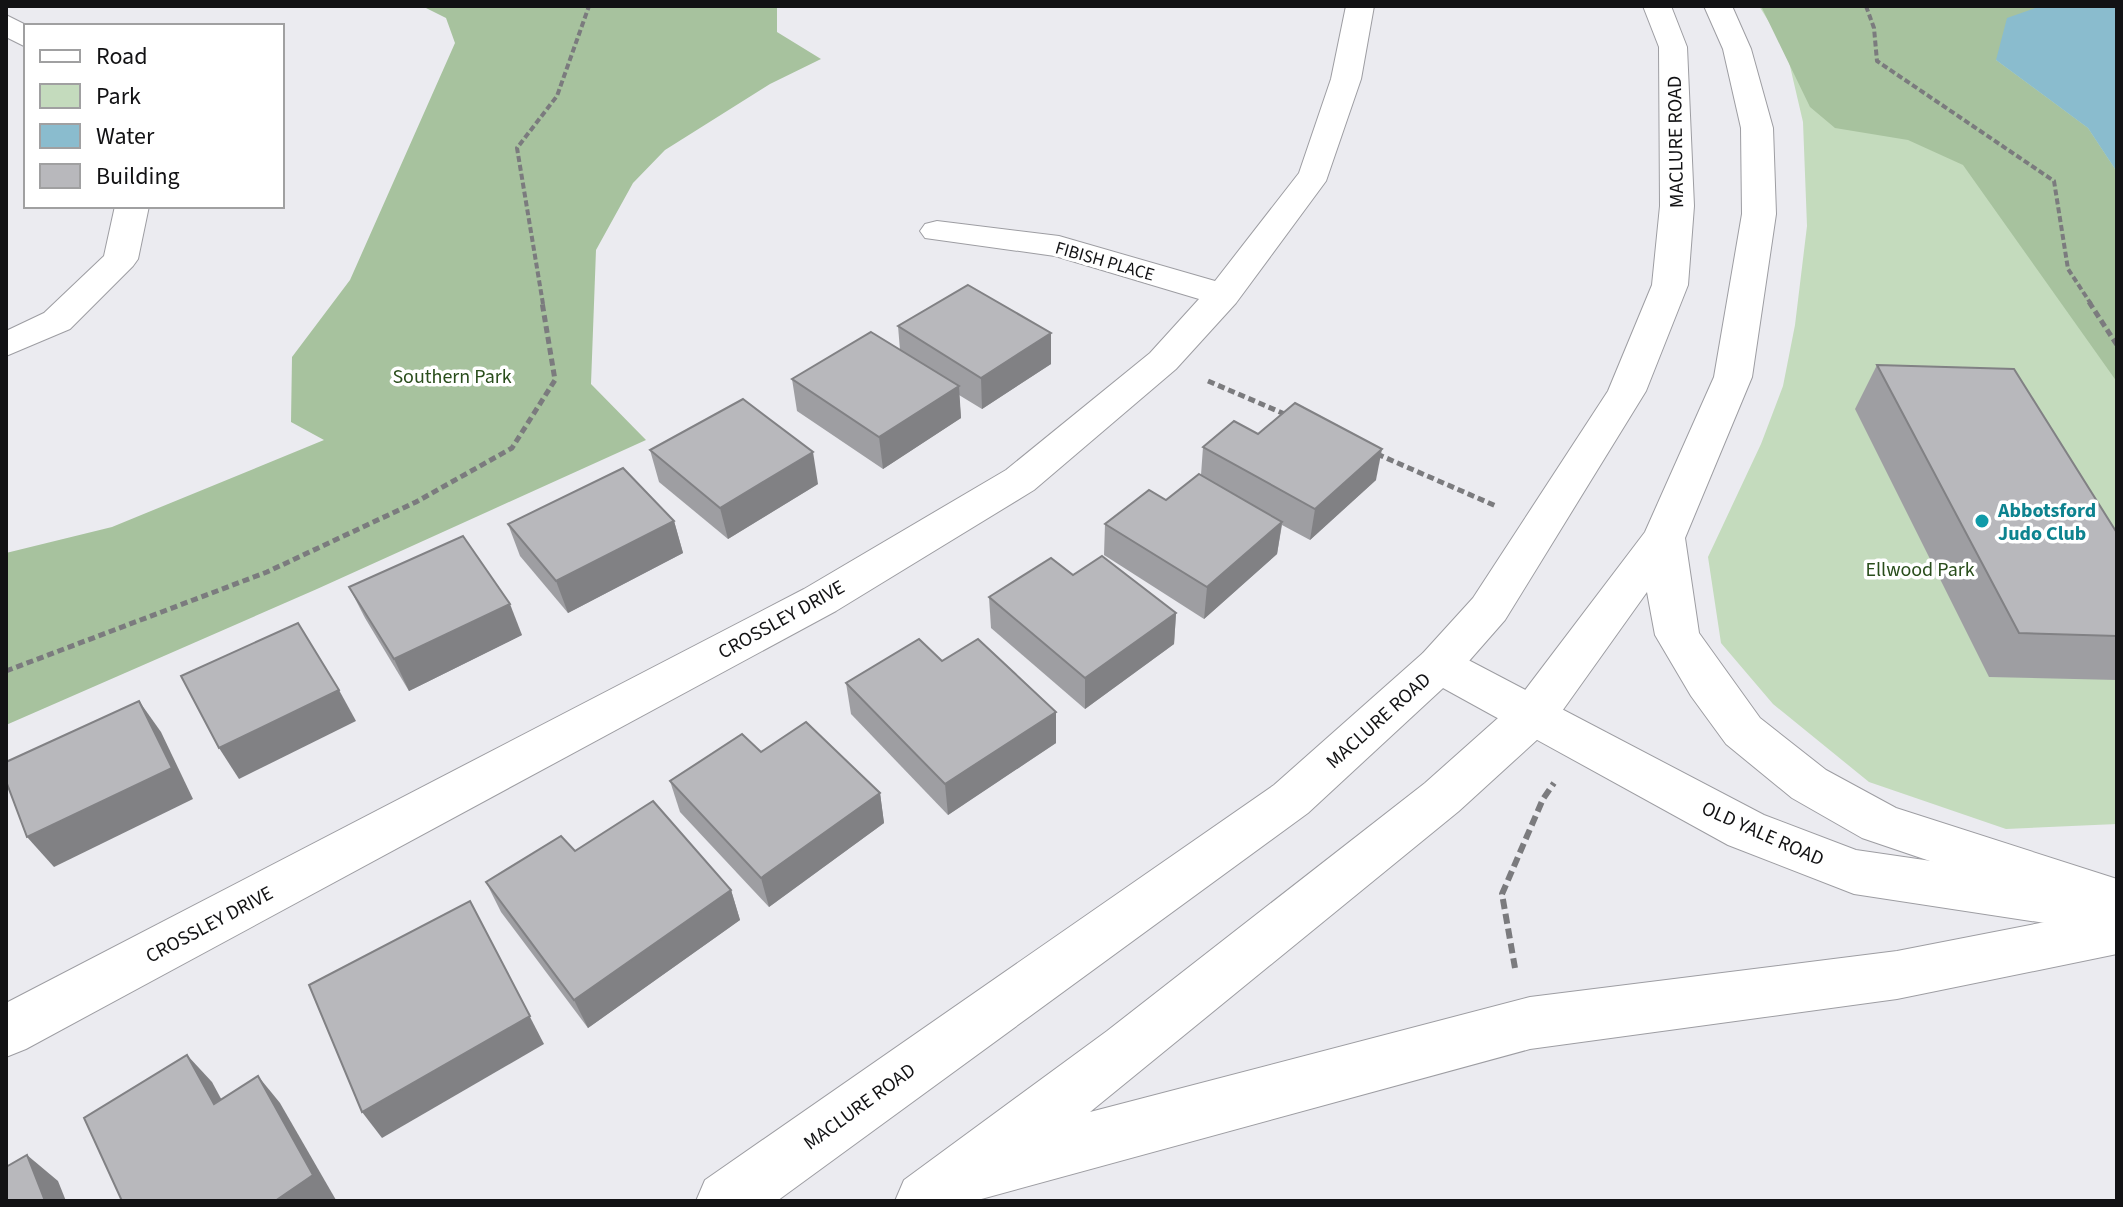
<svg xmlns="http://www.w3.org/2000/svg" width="2123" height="1207" font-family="'Source Sans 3',sans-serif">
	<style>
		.green { fill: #c4dbbd }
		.forest { fill: #a7c29e }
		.water { fill: #8abcce }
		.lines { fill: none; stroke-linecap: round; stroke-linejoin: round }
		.minor-casing { stroke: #9d9da2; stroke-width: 2 }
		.tertiary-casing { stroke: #9d9da2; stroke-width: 2 }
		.secondary-casing { stroke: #9d9da2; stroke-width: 2 }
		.path-far2 { stroke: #7b7b7e; stroke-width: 4; stroke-dasharray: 6 3; stroke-linecap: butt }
		.path-far1 { stroke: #7b7b7e; stroke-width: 5; stroke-dasharray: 7 4; stroke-linecap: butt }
		.path { stroke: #7b7b7e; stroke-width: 6; stroke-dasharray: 10 5; stroke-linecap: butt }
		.minor { fill: #fff; fill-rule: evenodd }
		.tertiary { fill: #fff; fill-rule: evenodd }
		.secondary { fill: #fff; fill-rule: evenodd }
		.wall { fill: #9e9ea2 }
		.shaded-wall { fill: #818184 }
		.building { fill: #b8b8bc; stroke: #818184; stroke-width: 2 }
		.culture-dot { fill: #0f9aa8; stroke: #fff; stroke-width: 3 }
		.labels { text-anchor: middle; stroke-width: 7; stroke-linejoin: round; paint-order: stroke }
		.far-street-label { font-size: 18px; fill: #121214; stroke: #fff }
		.street-label { font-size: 20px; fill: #121214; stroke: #fff }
		.park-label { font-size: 20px; fill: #294d1b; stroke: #fff }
		.culture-label { font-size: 20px; font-weight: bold; fill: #0d838f; stroke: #fff; text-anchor: start }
	</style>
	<rect width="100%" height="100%" fill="#ebebf0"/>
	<path class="green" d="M 1759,6 L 2117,6 L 2117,824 L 2006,829 L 1869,782 L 1773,704 L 1721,643 L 1708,557 L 1761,444 L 1783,386 L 1795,325 L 1807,226 L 1803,122 L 1786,49 Z"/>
	<g class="forest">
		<path d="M 422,6 L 777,6 L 777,32 L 821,59 L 770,84 L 665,150 L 633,183 L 596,250 L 591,384 L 646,440 L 317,589 L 6,725 L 6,553 L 112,527 L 324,440 L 291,422 L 292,357 L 350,280 L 455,43 L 446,18 Z"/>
		<path d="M 1761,6 L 2087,6 L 2038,7 L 1996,60 L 2088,128 L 2117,172 L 2117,382 L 1963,165 L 1908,140 L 1835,128 L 1810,107 Z"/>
	</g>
	<path class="water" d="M 2098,6 L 2117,7 L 2117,172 L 2088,128 L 1996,60 L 2007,18 L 2038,7 Z"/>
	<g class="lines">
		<g class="minor-casing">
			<g id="minor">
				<path d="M 1346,6 L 1374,6 L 1361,79 L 1326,181 L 1236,303 L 1176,369 L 1034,490 L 836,611 L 26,1049 L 6,1057 L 6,1003 L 804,589 L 1006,470 L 1150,353 L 1199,299 L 1055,256 L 925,238 L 920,231 L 925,224 L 937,221 L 1059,236 L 1215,281 L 1299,173 L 1331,79 Z"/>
				<path d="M 6,15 L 28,26 L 26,47 L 6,37 Z"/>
				<path d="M 115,206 L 149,206 L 138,259 L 133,266 L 70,329 L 6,356 L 6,331 L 44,313 L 104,256 Z"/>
			</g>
		</g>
		<g class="tertiary-casing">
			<path id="tertiary" d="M 1439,648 L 1455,653 L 1764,815 L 1856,850 L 2117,888 L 2117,934 L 1854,894 L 1728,845 L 1423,677 L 1416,665 L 1423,653 Z"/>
		</g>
		<g class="secondary-casing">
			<g id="secondary">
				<path d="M 1643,6 L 1671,6 L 1687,47 L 1694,206 L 1688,285 L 1646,391 L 1505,620 L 1455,677 L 1308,813 L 777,1201 L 696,1201 L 705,1180 L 1274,785 L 1423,653 L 1473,598 L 1608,391 L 1652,285 L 1660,206 L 1659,47 Z"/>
				<path d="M 1704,6 L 1732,6 L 1751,49 L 1773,128 L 1776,214 L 1752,377 L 1685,538 L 1699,633 L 1760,718 L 1826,770 L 1896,808 L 2117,879 L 2117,954 L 1897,999 L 1530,1049 L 974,1201 L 895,1201 L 904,1180 L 1107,1031 L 1425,783 L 1516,702 L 1645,532 L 1714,377 L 1742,214 L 1741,128 L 1723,49 ZM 1647,592 L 1655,635 L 1691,696 L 1726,744 L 1792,798 L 1862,838 L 2086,914 L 1897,951 L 1530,997 L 1090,1112 L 1459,811 L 1550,728 Z"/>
			</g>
		</g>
		<g class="path-far2">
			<path d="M 1866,6 L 1874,28 L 1877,61 L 2054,181 L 2068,269 L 2091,304"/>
			<path d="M 543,304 L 517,148 L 557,96 L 589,6"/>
		</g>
		<g class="path-far1">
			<path d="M 2089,302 L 2117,345"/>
			<path d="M 1208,381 L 1287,415"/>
			<path d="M 1377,454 L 1496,506"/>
			<path d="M 6,671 L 267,572 L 416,502 L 512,448 L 555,380 L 542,302"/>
		</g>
		<path class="path" d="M 1515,968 L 1502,894 L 1543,799 L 1554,783"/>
		<use href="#minor" class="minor"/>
		<use href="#tertiary" class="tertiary"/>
		<use href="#secondary" class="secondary"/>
	</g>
	<g class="wall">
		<path d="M 898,326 L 1051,333 L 1051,364 L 982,409 L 959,395 L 961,418 L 883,469 L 797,411 L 792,379 L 900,350 Z"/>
		<path d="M 1877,365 L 2117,533 L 2117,680 L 1989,677 L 1855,409 Z"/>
		<path d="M 1258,434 L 1376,480 L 1310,540 L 1282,525 L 1277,554 L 1204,619 L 1104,555 L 1105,524 L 1166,500 L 1201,475 L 1203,447 Z"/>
		<path d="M 650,450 L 818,484 L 728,539 L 659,482 Z"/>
		<path d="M 674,521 L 683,553 L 568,613 L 520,556 L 508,524 Z"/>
		<path d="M 1073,575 L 1176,613 L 1174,644 L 1085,709 L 991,628 L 989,597 Z"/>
		<path d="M 349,587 L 522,635 L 409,691 L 365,618 Z"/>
		<path d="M 942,661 L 1056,712 L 1056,743 L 948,815 L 851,714 L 846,683 Z"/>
		<path d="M 761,752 L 880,793 L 884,823 L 769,907 L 680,812 L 670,781 Z"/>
		<path d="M 575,851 L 731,890 L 740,920 L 588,1028 L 501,912 L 486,882 Z"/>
	</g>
	<g class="shaded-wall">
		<path d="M 1051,333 L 1051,364 L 982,409 L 981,378 Z"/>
		<path d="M 959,386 L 961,418 L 883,469 L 879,437 Z"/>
		<path d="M 1382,449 L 1376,480 L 1310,540 L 1315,509 Z"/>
		<path d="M 813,452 L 818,484 L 728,539 L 720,508 Z"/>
		<path d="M 674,521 L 683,553 L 568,613 L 556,581 Z"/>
		<path d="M 1282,522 L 1277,554 L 1204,619 L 1207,587 Z"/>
		<path d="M 510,604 L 522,635 L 409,691 L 394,659 Z"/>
		<path d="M 1176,613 L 1174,644 L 1085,709 L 1085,678 Z"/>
		<path d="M 339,690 L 356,721 L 239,779 L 219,748 Z"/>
		<path d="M 139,701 L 161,732 L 193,799 L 54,867 L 27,837 Z"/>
		<path d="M 1056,712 L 1056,743 L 948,815 L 945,784 Z"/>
		<path d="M 880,793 L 884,823 L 769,907 L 761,878 Z"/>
		<path d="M 731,890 L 740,920 L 588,1028 L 574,1000 Z"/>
		<path d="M 470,901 L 544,1044 L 382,1138 L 362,1112 Z"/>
		<path d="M 187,1055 L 212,1082 L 238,1130 L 214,1104 Z"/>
		<path d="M 258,1076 L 280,1103 L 336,1200 L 334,1201 L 275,1201 Z"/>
		<path d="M 27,1155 L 58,1181 L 66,1201 L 45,1201 Z"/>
	</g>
	<g class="building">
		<path d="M 968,285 L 1051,333 L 981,378 L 898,326 Z"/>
		<path d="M 871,332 L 959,386 L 879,437 L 792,379 Z"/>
		<path d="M 1877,365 L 2014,369 L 2117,533 L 2117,636 L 2019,633 Z"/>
		<path d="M 743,399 L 813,452 L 720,508 L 650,450 Z"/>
		<path d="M 1295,403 L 1382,449 L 1315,509 L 1203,447 L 1234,421 L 1258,434 Z"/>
		<path d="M 623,468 L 674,521 L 556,581 L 508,524 Z"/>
		<path d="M 1199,474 L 1282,522 L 1207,587 L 1105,524 L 1149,490 L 1166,500 Z"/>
		<path d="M 463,536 L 510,604 L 394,659 L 349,587 Z"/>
		<path d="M 1102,556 L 1176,613 L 1085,678 L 989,597 L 1051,558 L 1073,575 Z"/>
		<path d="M 298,623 L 339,690 L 219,748 L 181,676 Z"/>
		<path d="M 919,639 L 942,661 L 978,639 L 1056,712 L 945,784 L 846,683 Z"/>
		<path d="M 139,701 L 172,768 L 27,837 L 6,781 L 6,762 Z"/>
		<path d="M 806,722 L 880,793 L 761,878 L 670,781 L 742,734 L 761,752 Z"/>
		<path d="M 653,801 L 731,890 L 574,1000 L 486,882 L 561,836 L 575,851 Z"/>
		<path d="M 470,901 L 530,1016 L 362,1112 L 309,985 Z"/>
		<path d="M 187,1055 L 214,1104 L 258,1076 L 313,1175 L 275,1201 L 122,1201 L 84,1118 Z"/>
		<path d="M 27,1155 L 45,1201 L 6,1201 L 6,1167 Z"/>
	</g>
	<circle class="culture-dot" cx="1982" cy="521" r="8"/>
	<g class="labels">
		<g class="far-street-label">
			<text transform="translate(1105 261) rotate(16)" y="6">FIBISH PLACE</text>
		</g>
		<g class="street-label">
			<text transform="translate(1675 142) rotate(-91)" y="7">MACLURE ROAD</text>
			<text transform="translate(781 619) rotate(-29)" y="7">CROSSLEY DRIVE</text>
			<text transform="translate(1378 720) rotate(-42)" y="7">MACLURE ROAD</text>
			<text transform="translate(1763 833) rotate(24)" y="7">OLD YALE ROAD</text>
			<text transform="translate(209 924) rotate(-28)" y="7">CROSSLEY DRIVE</text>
			<text transform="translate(859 1106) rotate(-36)" y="7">MACLURE ROAD</text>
		</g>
		<g class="park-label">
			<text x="452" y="383">Southern Park</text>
			<text x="1920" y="576">Ellwood Park</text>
		</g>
		<g class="culture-label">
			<text x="1998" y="517">Abbotsford<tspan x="1998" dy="23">Judo Club</tspan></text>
		</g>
	</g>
	<rect width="2123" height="1207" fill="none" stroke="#121214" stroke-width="16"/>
	<rect x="24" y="24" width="260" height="184" fill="#ffffff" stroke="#a0a0a1" stroke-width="2"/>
	<rect x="40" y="50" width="40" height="12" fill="#ffffff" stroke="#a0a0a1" stroke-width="2"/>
	<text x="96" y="64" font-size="24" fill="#121214">Road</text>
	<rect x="40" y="84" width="40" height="24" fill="#c4dbbd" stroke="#a0a0a1" stroke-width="2"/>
	<text x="96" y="104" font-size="24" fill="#121214">Park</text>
	<rect x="40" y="124" width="40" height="24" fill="#8abcce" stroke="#a0a0a1" stroke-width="2"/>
	<text x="96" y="144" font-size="24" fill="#121214">Water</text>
	<rect x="40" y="164" width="40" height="24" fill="#b8b8bc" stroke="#a0a0a1" stroke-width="2"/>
	<text x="96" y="184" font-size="24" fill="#121214">Building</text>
</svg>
